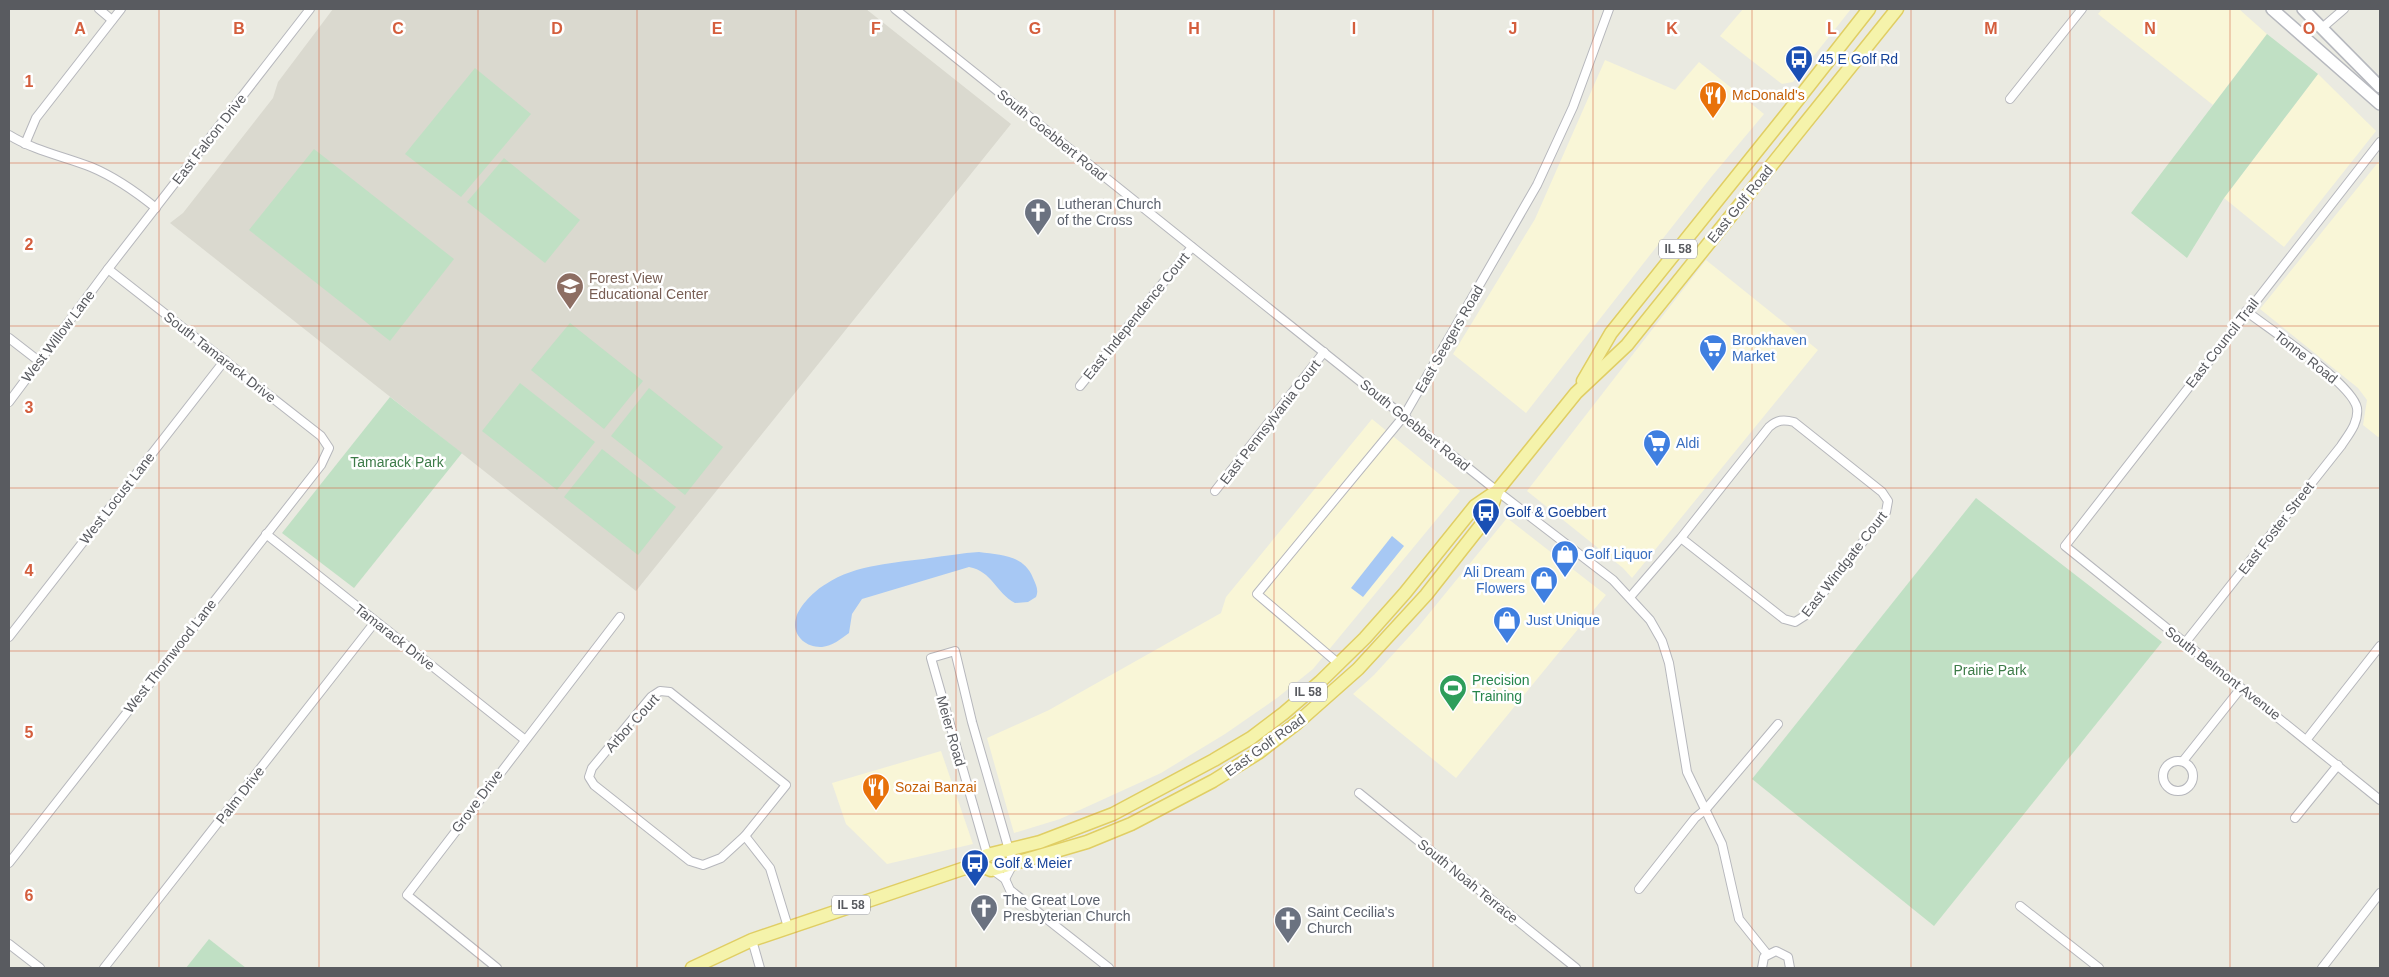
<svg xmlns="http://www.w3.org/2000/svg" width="2389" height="977" font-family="Arial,sans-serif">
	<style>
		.commercial { fill: #f9f6d7 }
		.education { fill: #dad9cf }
		.green { fill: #c0e0c4 }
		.water { fill: #a7c8f4 }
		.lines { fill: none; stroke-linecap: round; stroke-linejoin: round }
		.street-casing { stroke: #b6b7bc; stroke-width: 10 }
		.secondary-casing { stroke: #b6b8be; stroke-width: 14 }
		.primary-casing { stroke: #e0ce64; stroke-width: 15 }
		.street { stroke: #fff; stroke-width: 8 }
		.secondary { stroke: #fff; stroke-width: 11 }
		.primary { stroke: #f5f3ab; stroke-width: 12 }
		.grid { fill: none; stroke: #d45e3d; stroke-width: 1; stroke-opacity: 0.55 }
		.labels { text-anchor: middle; stroke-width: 5; stroke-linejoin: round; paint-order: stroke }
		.shield { fill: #fff; stroke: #8b8c90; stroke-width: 1 }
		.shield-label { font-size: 12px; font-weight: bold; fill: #595b60 }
		.transit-label { font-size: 14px; fill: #164399; stroke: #fff; text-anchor: start }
		.food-label { font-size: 14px; fill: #c56008; stroke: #fff; text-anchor: start }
		.street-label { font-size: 14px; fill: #595b60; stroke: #fff }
		.worship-label { font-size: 14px; fill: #5b616d; stroke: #fff; text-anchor: start }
		.education-label { font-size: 14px; fill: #785e54; stroke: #fff; text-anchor: start }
		.shop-label { font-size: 14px; fill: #366cbe; stroke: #fff; text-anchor: start }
		.park-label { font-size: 14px; fill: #3d7b48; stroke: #fff }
		.leisure-label { font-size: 14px; fill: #27864d; stroke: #fff; text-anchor: start }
		.grid-label { font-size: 16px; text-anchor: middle; font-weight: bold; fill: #d45e3d; stroke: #fff; stroke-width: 5; stroke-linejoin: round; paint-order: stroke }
	</style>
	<rect width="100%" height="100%" fill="#eaeae1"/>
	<g class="commercial">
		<path d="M 1743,9 L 1851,9 L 1793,82 L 1782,84 L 1720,36 Z"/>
		<path d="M 2102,9 L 2239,9 L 2267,34 L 2213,105 L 2098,14 Z"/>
		<path d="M 1605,60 L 1675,90 L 1699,62 L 1764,114 L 1712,176 L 1526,413 L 1453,354 L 1535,219 Z"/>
		<path d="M 2318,74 L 2376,131 L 2284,247 L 2224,198 Z"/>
		<path d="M 2380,160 L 2380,436 L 2378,437 L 2363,425 L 2367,400 L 2358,388 L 2260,309 Z"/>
		<path d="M 1706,260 L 1818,350 L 1632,578 L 1623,568 L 1527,491 Z"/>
		<path d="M 1372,419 L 1460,491 L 1313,669 L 1277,698 L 1225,734 L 1161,773 L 1060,819 L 1014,833 L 987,738 L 1049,710 L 1221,613 L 1226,597 Z"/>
		<path d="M 1507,518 L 1606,595 L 1456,778 L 1353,694 L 1374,675 L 1418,627 Z"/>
		<path d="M 941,751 L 973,844 L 887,864 L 846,824 L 832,783 Z"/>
	</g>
	<path class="education" d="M 333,9 L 866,9 L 1011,124 L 636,591 L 170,223 L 183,213 L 273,98 L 278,82 Z"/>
	<g class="green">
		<path d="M 2267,34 L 2318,74 L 2224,198 L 2187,258 L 2131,213 Z"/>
		<path d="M 475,68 L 531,114 L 461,197 L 405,154 Z"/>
		<path d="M 314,149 L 454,259 L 390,341 L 249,230 Z"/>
		<path d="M 504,158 L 580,220 L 545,263 L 467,202 Z"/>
		<path d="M 570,323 L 643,381 L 604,429 L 531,370 Z"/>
		<path d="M 520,383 L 595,442 L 557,490 L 482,431 Z"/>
		<path d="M 649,388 L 723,447 L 685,495 L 611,436 Z"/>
		<path d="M 390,397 L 462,453 L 354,588 L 282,533 Z"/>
		<path d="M 602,449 L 676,507 L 638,555 L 564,497 Z"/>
		<path d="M 1976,498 L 2162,642 L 1934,926 L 1752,779 Z"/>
		<path d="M 209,939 L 246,968 L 186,968 Z"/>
	</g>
	<g class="water">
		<path d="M 1392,536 L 1404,546 L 1363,597 L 1351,588 Z"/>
		<path d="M 979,552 C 1001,555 1024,555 1033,578 C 1036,585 1039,590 1036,597 L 1028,602 L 1015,603 C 996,593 992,571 969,567 L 862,599 L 852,614 L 849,633 C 841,639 832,646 822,647 C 806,648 791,635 796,618 C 799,606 815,590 826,584 C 856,564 896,563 930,558 C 946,556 962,553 979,552 Z"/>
	</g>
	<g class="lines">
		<g class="street-casing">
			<g id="street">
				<path d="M 99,9 L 112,20"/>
				<path d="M 895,9 L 1497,491 L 1613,580 L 1650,620 L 1662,641 L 1669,663 L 1687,772 L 1722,844 L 1739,919 L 1767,954"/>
				<path d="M 2322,28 L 2344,9"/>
				<path d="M 2010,99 L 2082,9"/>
				<path d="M 9,135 C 35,151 63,156 91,167 C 115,177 135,191 156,208"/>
				<path d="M 2380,142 L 2065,546 L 2380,800"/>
				<path d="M 25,144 L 36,118 L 121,9"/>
				<path d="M 9,338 L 40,362"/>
				<path d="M 1080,386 L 1192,247"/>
				<path d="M 9,402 L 108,269 L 310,9"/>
				<path d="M 1215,491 L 1324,352"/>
				<path d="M 266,534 L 524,739"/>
				<path d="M 1631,596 L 1681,538 L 1769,427 C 1777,420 1783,419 1794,422 L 1882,492 L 1888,501 L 1886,512 L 1806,615 L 1795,622 L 1784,619 L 1681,538"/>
				<path d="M 9,637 L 225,360"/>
				<path d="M 2185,643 L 2341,446 C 2348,435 2359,423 2357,408 C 2352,383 2269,329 2246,311"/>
				<path d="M 1339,664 L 1257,594 L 1404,416 L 1537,185 L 1573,107 L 1609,9"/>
				<path d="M 660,691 L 670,692 L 786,785 L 745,836 L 721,858 L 703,865 L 690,861 L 594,785 L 589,777 L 592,768 L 651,697 Z"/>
				<path d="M 2307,739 L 2380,646"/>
				<circle cx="2178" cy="776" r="15"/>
				<path d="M 2183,761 L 2241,688"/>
				<path d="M 1359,793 L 1576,968"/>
				<path d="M 2295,818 L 2338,765"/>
				<path d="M 745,836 L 770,868 L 788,927"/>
				<path d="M 988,857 L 931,658 L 955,651 L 972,722 L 1013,864 L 1005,879"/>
				<path d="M 9,863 L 321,465 L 329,448 L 321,436 L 108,269"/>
				<path d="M 990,868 L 1005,879 L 1010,890 L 1109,968"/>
				<path d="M 1639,889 L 1695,818 L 1706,809 L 1778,724"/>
				<path d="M 2020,906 L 2099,968"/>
				<path d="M 752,940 L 760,968"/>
				<path d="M 9,944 L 40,968"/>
				<path d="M 104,968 L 375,622"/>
				<path d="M 497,968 L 407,895 L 620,617"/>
				<path d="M 1762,968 L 1764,957 L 1776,951 L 1788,957 L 1790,968"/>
				<path d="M 2322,968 L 2380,893"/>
			</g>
		</g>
		<g class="secondary-casing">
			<g id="secondary">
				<path d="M 2272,9 L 2380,104"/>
				<path d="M 2303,9 L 2380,87"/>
			</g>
		</g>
		<g class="primary-casing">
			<g id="primary">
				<path d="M 1583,381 L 1611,333 L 1789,111 L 1869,9"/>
				<path d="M 977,864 L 991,870 L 1087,842 L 1131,824 L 1213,781 L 1258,753 L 1297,723 L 1358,669 L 1426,595 L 1489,515 L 1497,491"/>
				<path d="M 692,968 L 752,940 L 977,864 L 987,855 L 1040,842 L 1113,814 L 1214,760 L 1251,738 L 1284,713 L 1320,682 L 1365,638 L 1405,593 L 1475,506 L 1497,491 L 1576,393 L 1627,345 L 1897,9"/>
			</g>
		</g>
		<use href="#street" class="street"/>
		<use href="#secondary" class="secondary"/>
		<use href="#primary" class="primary"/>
	</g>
	<path class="grid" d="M 159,9 L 159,968M 319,9 L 319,968M 478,9 L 478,968M 637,9 L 637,968M 796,9 L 796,968M 956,9 L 956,968M 1115,9 L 1115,968M 1274,9 L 1274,968M 1433,9 L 1433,968M 1593,9 L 1593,968M 1752,9 L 1752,968M 1911,9 L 1911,968M 2070,9 L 2070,968M 2230,9 L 2230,968M 9,163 L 2380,163M 9,326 L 2380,326M 9,488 L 2380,488M 9,651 L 2380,651M 9,814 L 2380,814"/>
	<defs>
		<g id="bus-pin" transform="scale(1.4375)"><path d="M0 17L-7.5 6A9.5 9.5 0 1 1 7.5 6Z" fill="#1a4fb4" stroke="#fff"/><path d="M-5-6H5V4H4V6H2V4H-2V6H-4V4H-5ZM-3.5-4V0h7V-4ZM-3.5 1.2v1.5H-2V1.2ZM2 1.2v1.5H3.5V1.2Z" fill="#fff"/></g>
		<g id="restaurant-pin" transform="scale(1.4375)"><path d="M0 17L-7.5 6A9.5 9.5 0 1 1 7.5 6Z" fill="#e8710a" stroke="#fff"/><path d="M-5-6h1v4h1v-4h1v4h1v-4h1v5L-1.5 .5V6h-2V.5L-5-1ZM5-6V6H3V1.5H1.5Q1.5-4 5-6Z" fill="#fff"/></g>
		<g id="church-pin" transform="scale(1.4375)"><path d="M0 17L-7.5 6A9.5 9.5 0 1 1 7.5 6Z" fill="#6b7280" stroke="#fff"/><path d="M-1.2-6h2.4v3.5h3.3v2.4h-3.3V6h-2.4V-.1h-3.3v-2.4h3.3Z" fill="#fff"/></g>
		<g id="school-pin" transform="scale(1.4375)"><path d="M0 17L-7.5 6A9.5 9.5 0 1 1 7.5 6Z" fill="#8d6e63" stroke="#fff"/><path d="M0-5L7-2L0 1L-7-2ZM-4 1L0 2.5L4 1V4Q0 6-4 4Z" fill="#fff"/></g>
		<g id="supermarket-pin" transform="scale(1.4375)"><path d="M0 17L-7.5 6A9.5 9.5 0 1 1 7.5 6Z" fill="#3f7fe0" stroke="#fff"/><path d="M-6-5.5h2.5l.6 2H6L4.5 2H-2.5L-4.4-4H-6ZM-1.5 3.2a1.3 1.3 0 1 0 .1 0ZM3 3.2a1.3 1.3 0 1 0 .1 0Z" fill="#fff"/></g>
		<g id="shop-pin" transform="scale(1.4375)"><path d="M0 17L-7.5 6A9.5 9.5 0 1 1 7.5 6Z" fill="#3f7fe0" stroke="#fff"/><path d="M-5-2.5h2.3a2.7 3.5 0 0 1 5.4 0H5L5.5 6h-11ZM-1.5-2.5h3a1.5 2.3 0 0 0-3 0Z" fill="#fff"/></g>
		<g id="stadium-pin" transform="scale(1.4375)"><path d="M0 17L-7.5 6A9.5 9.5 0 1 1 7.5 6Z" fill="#2e9e5b" stroke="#fff"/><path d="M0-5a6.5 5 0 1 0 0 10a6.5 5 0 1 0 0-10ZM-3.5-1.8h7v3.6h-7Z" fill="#fff"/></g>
	</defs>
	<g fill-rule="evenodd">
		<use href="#bus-pin" x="1799" y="59"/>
		<use href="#restaurant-pin" x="1713" y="95"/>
		<use href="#church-pin" x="1038" y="212"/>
		<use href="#school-pin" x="570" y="286"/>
		<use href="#supermarket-pin" x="1713" y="348"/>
		<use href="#supermarket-pin" x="1657" y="443"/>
		<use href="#bus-pin" x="1486" y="512"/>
		<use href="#shop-pin" x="1565" y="554"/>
		<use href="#shop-pin" x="1544" y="580"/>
		<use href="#shop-pin" x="1507" y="620"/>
		<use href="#stadium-pin" x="1453" y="688"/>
		<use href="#restaurant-pin" x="876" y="787"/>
		<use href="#bus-pin" x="975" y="863"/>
		<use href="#church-pin" x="984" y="908"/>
		<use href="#church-pin" x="1288" y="920"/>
	</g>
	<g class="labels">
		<g class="shield">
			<rect x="1659" y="239.5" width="38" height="19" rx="4"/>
			<rect x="1289" y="682.5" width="38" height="19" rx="4"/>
			<rect x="832" y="895.5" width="38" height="19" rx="4"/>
		</g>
		<g class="shield-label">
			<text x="1678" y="253">IL 58</text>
			<text x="1308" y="696">IL 58</text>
			<text x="851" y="909">IL 58</text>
		</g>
		<g class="transit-label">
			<text x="1818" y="64">45 E Golf Rd</text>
			<text x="1505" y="517">Golf &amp; Goebbert</text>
			<text x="994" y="868">Golf &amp; Meier</text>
		</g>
		<g class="food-label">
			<text x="1732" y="100">McDonald's</text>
			<text x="895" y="792">Sozai Banzai</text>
		</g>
		<g class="street-label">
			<text transform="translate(1052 135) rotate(39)" y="5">South Goebbert Road</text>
			<text transform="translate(209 139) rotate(-52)" y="5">East Falcon Drive</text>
			<text transform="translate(1740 204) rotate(-51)" y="5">East Golf Road</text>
			<text transform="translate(1136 316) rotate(-51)" y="5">East Independence Court</text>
			<text transform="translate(58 336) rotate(-53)" y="5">West Willow Lane</text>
			<text transform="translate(1449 339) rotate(-60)" y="5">East Seegers Road</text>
			<text transform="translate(2222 343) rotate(-52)" y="5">East Council Trail</text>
			<text transform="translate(220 357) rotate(38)" y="5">South Tamarack Drive</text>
			<text transform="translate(2306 357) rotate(38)" y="5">Tonne Road</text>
			<text transform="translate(1270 422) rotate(-52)" y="5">East Pennsylvania Court</text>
			<text transform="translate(1415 425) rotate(39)" y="5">South Goebbert Road</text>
			<text transform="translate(117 498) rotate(-52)" y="5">West Locust Lane</text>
			<text transform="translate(2276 528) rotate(-52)" y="5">East Foster Street</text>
			<text transform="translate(1844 564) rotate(-52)" y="5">East Windgate Court</text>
			<text transform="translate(395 637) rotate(38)" y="5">Tamarack Drive</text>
			<text transform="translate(170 656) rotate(-52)" y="5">West Thornwood Lane</text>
			<text transform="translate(2223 673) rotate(38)" y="5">South Belmont Avenue</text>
			<text transform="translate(632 723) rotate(-48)" y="5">Arbor Court</text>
			<text transform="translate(951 731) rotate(74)" y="5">Meier Road</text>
			<text transform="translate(1265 745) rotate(-36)" y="5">East Golf Road</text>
			<text transform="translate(240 795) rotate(-52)" y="5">Palm Drive</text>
			<text transform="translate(477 801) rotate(-53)" y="5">Grove Drive</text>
			<text transform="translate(1468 881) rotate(39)" y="5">South Noah Terrace</text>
		</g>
		<g class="worship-label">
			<text x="1057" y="209">Lutheran Church<tspan x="1057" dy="16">of the Cross</tspan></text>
			<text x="1003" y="905">The Great Love<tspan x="1003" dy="16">Presbyterian Church</tspan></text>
			<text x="1307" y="917">Saint Cecilia's<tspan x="1307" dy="16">Church</tspan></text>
		</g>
		<g class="education-label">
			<text x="589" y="283">Forest View<tspan x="589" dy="16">Educational Center</tspan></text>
		</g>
		<g class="shop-label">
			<text x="1732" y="345">Brookhaven<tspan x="1732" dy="16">Market</tspan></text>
			<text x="1676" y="448">Aldi</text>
			<text x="1584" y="559">Golf Liquor</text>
			<text x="1525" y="577" text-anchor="end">Ali Dream<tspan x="1525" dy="16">Flowers</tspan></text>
			<text x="1526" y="625">Just Unique</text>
		</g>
		<g class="park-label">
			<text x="397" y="467">Tamarack Park</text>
			<text x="1990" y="675">Prairie Park</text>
		</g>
		<g class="leisure-label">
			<text x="1472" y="685">Precision<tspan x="1472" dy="16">Training</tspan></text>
		</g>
	</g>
	<g class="grid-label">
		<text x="80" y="34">A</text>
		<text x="239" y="34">B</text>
		<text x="398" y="34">C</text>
		<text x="557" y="34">D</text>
		<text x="717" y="34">E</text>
		<text x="876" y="34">F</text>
		<text x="1035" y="34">G</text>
		<text x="1194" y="34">H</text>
		<text x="1354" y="34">I</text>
		<text x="1513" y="34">J</text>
		<text x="1672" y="34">K</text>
		<text x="1832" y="34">L</text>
		<text x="1991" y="34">M</text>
		<text x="2150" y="34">N</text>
		<text x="2309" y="34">O</text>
		<text x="29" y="87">1</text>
		<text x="29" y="250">2</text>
		<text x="29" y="413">3</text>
		<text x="29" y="576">4</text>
		<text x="29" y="738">5</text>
		<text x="29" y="901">6</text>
	</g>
	<rect width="2389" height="977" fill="none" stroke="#595b60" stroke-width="20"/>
</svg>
